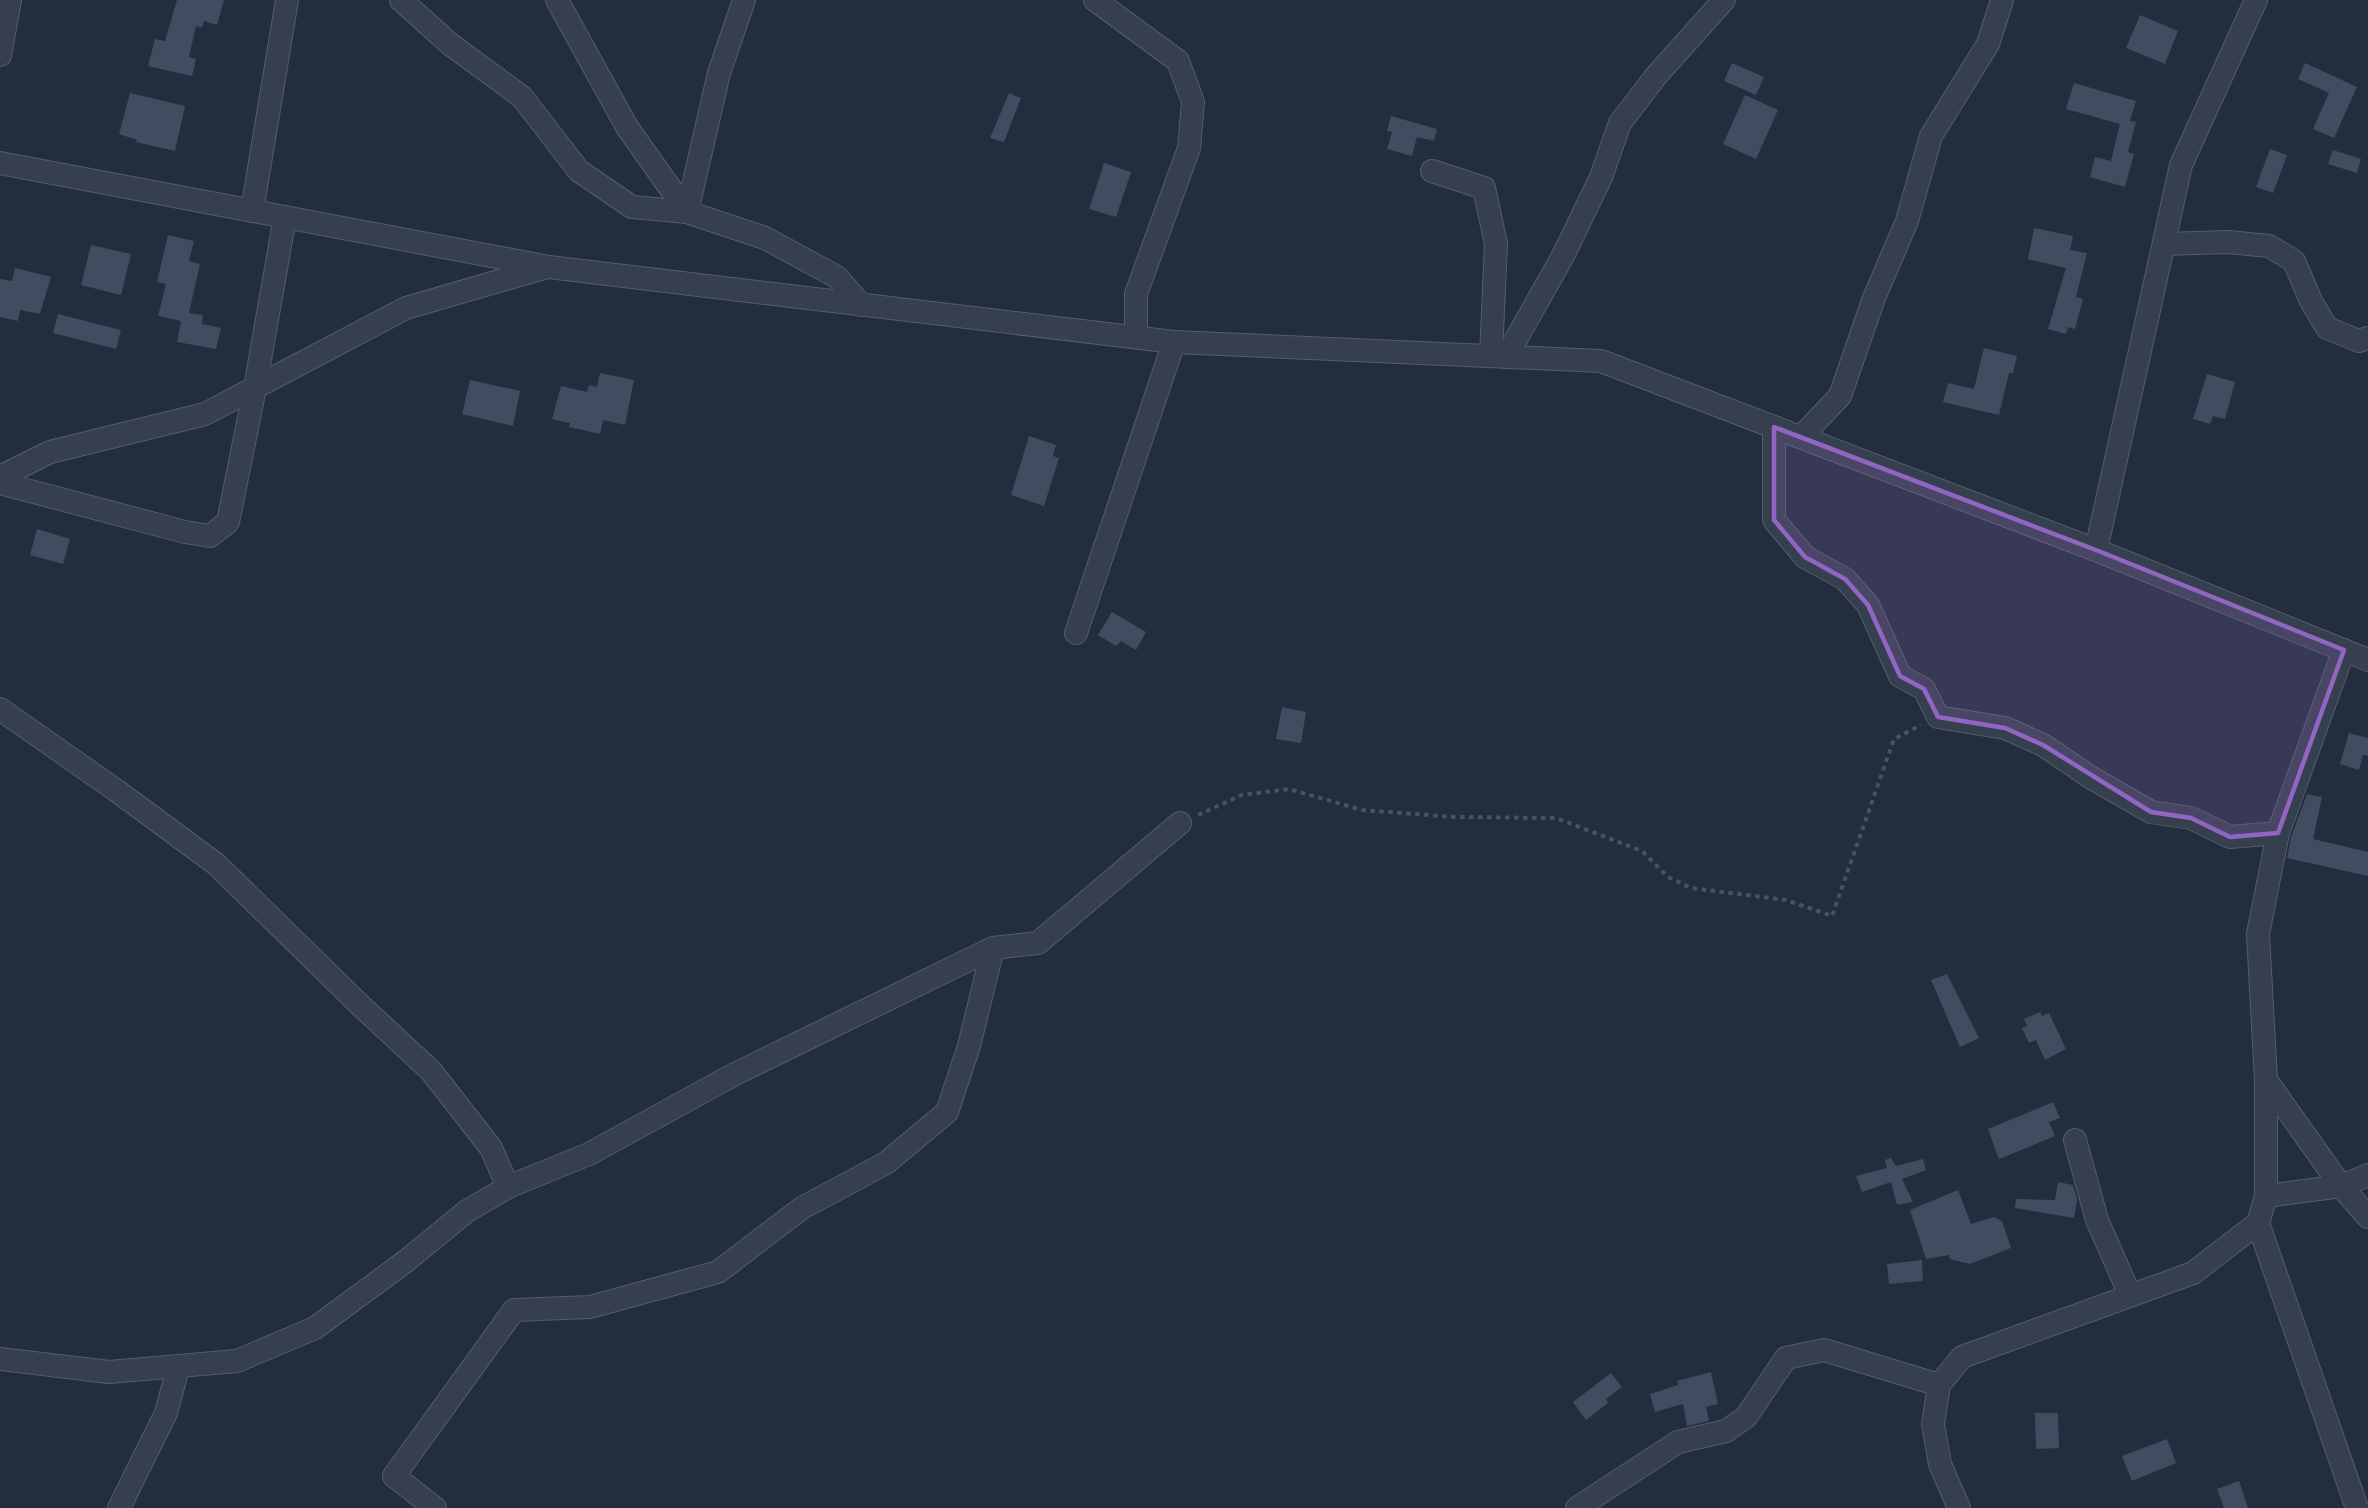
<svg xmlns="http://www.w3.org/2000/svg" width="2368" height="1508" font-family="'Archivo Narrow',sans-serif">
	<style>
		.building { fill: #414c60 }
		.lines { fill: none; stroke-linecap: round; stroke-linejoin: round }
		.minor-casing { stroke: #545d6b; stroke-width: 24 }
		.path { stroke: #42575b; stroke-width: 4; stroke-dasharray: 4.5 4.5; stroke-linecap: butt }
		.minor { stroke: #363f4d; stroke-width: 22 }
		.marked { fill: #9165c3; fill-opacity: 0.2; stroke: #9165c3; stroke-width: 4.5; stroke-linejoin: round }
	</style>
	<rect width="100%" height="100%" fill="#222d3d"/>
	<g class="building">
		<path d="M 177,0 L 224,0 L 217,25 L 204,21 L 202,28 L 196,26 L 189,57 L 196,59 L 192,76 L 148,66 L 155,39 L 165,41 Z"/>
		<path d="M 2140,15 L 2178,31 L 2165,64 L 2126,48 Z"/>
		<path d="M 1732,63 L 1764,77 L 1756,95 L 1724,81 Z"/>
		<path d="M 2305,63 L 2357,87 L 2334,138 L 2313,129 L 2329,93 L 2298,79 Z"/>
		<path d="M 2074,83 L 2136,101 L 2130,121 L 2136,122 L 2128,152 L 2134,154 L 2125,187 L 2090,177 L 2095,157 L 2111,161 L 2120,124 L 2066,109 Z"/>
		<path d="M 130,93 L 185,106 L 175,151 L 136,142 L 137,140 L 119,134 Z"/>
		<path d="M 1009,93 L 1021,98 L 1004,142 L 990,138 Z"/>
		<path d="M 1745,95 L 1778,110 L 1756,159 L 1723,144 Z"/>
		<path d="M 1391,116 L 1437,129 L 1434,141 L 1417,137 L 1412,156 L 1387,149 L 1392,132 L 1387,131 Z"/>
		<path d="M 2270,149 L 2287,155 L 2273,193 L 2256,187 Z"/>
		<path d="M 2333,150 L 2361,159 L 2357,173 L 2328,164 Z"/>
		<path d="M 1104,163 L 1131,172 L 1116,217 L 1089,209 Z"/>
		<path d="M 2034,228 L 2073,236 L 2070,250 L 2087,253 L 2076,297 L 2083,299 L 2075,329 L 2068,327 L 2066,334 L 2048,329 L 2066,268 L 2028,259 Z"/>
		<path d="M 168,235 L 194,241 L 189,261 L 200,264 L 189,313 L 203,315 L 202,324 L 221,328 L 216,349 L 177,342 L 181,321 L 158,316 L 166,284 L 157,282 Z"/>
		<path d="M 91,245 L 131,254 L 121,295 L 81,285 Z"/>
		<path d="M 15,268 L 51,277 L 40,314 L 20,310 L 18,321 L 0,317 L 0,279 L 12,281 Z"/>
		<path d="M 58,314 L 121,330 L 116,349 L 53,333 Z"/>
		<path d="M 1984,348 L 2017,356 L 2013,373 L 2009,373 L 1999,415 L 1943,402 L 1948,383 L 1974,389 Z"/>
		<path d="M 600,373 L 634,380 L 625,425 L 603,420 L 600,434 L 569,427 L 570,423 L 552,419 L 561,386 L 587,392 L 589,385 L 597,387 Z"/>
		<path d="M 2207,374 L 2235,382 L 2225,419 L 2213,416 L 2210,424 L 2193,419 Z"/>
		<path d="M 470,380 L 520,391 L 513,426 L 462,414 Z"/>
		<path d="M 1029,436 L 1056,445 L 1053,456 L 1059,458 L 1044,506 L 1011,495 Z"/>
		<path d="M 37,529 L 70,539 L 63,564 L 30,555 Z"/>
		<path d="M 1112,612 L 1146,632 L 1136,650 L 1121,641 L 1116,646 L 1098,635 Z"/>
		<path d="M 1282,707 L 1306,712 L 1301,743 L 1276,739 Z"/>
		<path d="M 2349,733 L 2368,738 L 2368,756 L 2363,755 L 2359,770 L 2340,764 Z"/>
		<path d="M 2307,794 L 2322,797 L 2313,839 L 2368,852 L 2368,876 L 2287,858 L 2291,837 Z"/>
		<path d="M 1947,974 L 1979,1038 L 1960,1047 L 1931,980 Z"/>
		<path d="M 2040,1012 L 2042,1016 L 2049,1013 L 2066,1049 L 2045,1060 L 2036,1040 L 2029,1043 L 2022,1028 L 2027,1026 L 2024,1019 Z"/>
		<path d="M 2053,1102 L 2060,1118 L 2049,1122 L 2055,1136 L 1999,1159 L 1988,1129 Z"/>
		<path d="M 1891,1158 L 1896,1166 L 1923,1159 L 1926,1170 L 1902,1179 L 1913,1202 L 1897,1205 L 1891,1182 L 1862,1192 L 1856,1176 L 1887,1168 L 1885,1160 Z"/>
		<path d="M 2058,1182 L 2073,1185 L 2077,1199 L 2074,1218 L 2015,1208 L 2016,1199 L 2055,1200 Z"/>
		<path d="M 1958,1190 L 1971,1224 L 1994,1217 L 2002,1221 L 2011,1248 L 1970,1264 L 1950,1259 L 1949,1255 L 1926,1259 L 1910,1210 Z"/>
		<path d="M 1922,1260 L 1923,1281 L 1889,1284 L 1887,1264 Z"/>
		<path d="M 1711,1372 L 1718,1404 L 1706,1407 L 1709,1421 L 1687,1426 L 1683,1404 L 1655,1412 L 1650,1394 L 1678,1385 L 1677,1381 Z"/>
		<path d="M 1611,1373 L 1622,1387 L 1606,1399 L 1608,1403 L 1586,1420 L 1573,1402 Z"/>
		<path d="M 2035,1413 L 2058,1413 L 2059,1448 L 2036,1449 Z"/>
		<path d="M 2167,1439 L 2176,1463 L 2132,1481 L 2122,1456 Z"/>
		<path d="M 2239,1481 L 2248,1508 L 2224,1508 L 2217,1489 Z"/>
	</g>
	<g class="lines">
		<g class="minor-casing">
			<g id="minor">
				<path d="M 401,0 L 450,44 L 522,97 L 579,171 L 632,207 L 687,212 L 719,73 L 744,0"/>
				<path d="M 557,0 L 627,127 L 687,212 L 765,238 L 837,277 L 861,305"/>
				<path d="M 1095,0 L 1178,61 L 1193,102 L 1189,148 L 1136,294 L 1136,336"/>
				<path d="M 0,55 L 10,0"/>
				<path d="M 0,163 L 549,267 L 1174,342 L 1601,361 L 2096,550 L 2368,660"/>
				<path d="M 1432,171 L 1484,188 L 1496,244 L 1491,356"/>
				<path d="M 252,211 L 287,0"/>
				<path d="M 2164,244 L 2228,242 L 2269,246 L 2294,261 L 2311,301 L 2327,328 L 2359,341 L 2368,338"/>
				<path d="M 1506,357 L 1564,254 L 1601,177 L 1620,123 L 1656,76 L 1724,0"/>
				<path d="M 1774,427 L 1774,520 L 1805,557 L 1845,579 L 1868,605 L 1900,676 L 1924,689 L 1938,717 L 2005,728 L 2043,745 L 2090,777 L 2151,812 L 2191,818 L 2230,837 L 2278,833"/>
				<path d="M 1801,437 L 1840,396 L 1874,298 L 1907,221 L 1931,136 L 1988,44 L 2002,0"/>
				<path d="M 0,477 L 50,452 L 205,414 L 406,308 L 544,268"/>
				<path d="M 0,483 L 185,532 L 210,536 L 228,522 L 255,388 L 285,217"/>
				<path d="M 2096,550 L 2181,165 L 2256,0"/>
				<path d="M 1076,633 L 1174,342"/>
				<path d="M 0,709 L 117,791 L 216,864 L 359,1004 L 431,1071 L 491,1148 L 508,1187"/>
				<path d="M 2266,1080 L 2341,1186 L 2368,1217"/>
				<path d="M 2075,1140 L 2097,1220 L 2130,1295"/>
				<path d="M 2266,1196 L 2341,1186 L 2368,1175"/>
				<path d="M 2258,1223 L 2357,1508"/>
				<path d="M 0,1359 L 109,1372 L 237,1361 L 315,1328 L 406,1261 L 467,1211 L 508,1187 L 589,1154 L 733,1075 L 993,948 L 1038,943 L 1180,823"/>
				<path d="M 119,1508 L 166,1413 L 178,1368"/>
				<path d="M 435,1508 L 394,1476 L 514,1310 L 590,1307 L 718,1272 L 802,1208 L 886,1163 L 947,1112 L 969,1046 L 993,948"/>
				<path d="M 1577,1508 L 1678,1442 L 1726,1431 L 1746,1417 L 1786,1358 L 1824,1350 L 1939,1385"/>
				<path d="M 1959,1508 L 1940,1464 L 1933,1424 L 1939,1385 L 1962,1357 L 2193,1273 L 2258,1223 L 2266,1196 L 2266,1080 L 2258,934 L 2278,833 L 2344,650"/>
			</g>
		</g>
		<path class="path" d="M 1198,815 L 1242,795 L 1289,789 L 1362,810 L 1454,817 L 1556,818 L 1642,851 L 1668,877 L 1691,888 L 1786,900 L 1832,916 L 1894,739 L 1921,725"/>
		<use href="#minor" class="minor"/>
	</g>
	<path class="marked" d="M 1774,427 L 2096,550 L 2344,650 L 2278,833 L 2230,837 L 2191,818 L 2151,812 L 2043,745 L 2005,728 L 1938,717 L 1924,689 L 1900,676 L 1868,605 L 1845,579 L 1805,557 L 1774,520 Z"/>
</svg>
